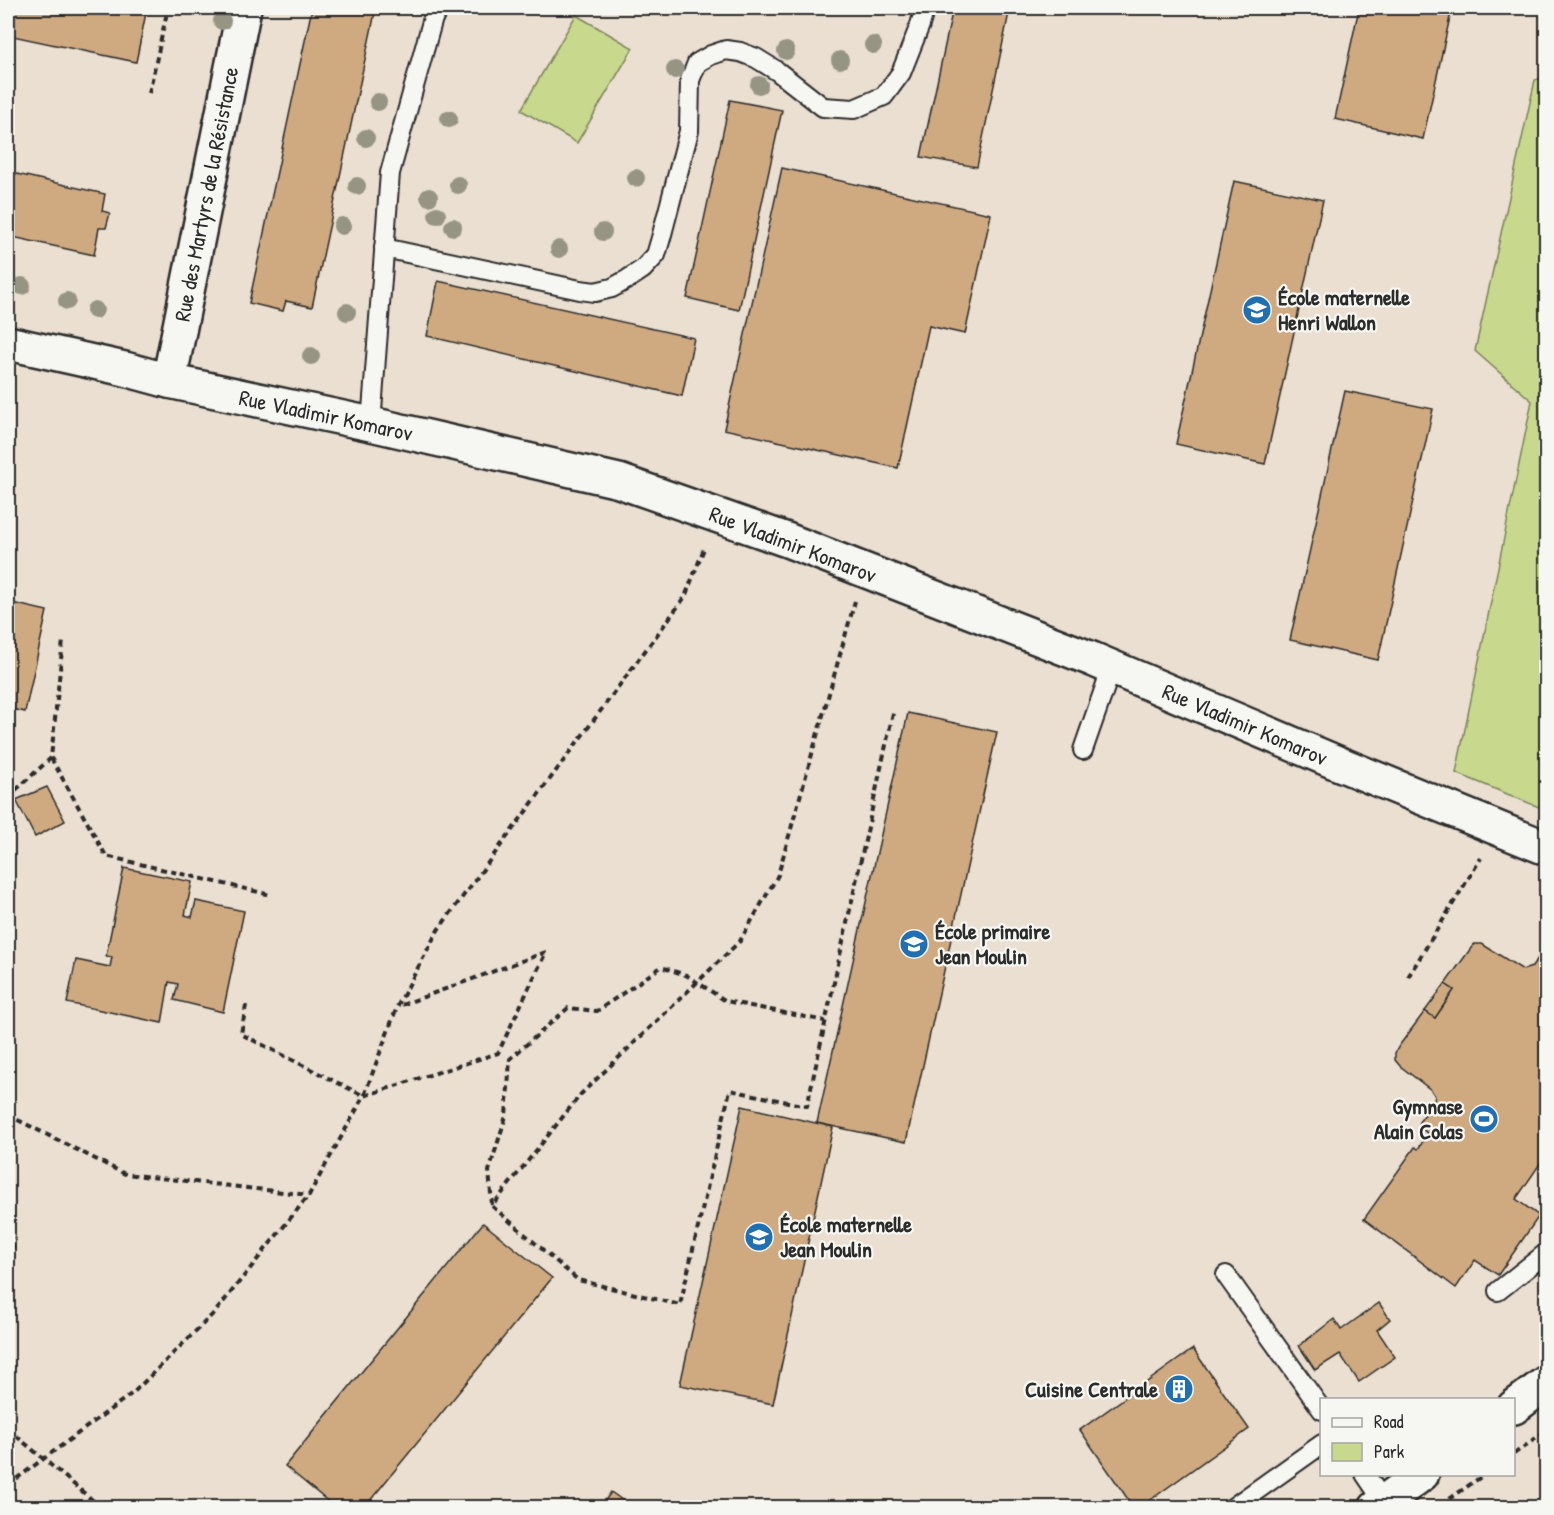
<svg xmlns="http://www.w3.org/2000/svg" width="1554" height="1515" font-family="'Patrick Hand',sans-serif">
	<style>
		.green { fill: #c8d98e; stroke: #7a825c; stroke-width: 1.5 }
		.building { fill: #cfaa81; stroke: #2b2b2b; stroke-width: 1.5 }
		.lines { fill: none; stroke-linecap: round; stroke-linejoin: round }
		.service-casing { stroke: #2b2b2b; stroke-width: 22 }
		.minor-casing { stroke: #2b2b2b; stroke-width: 38 }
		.path { stroke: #2b2b2b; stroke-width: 4; stroke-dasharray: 6 4.5; stroke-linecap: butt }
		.service { stroke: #f6f6f2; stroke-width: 18 }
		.minor { stroke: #f6f6f2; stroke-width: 33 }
		.tree { fill: #969483 }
		.labels { text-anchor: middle; stroke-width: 4.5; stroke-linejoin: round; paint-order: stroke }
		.street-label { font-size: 22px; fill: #2b2b2b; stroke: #f6f6f2 }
		.poi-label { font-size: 22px; font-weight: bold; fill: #2b2b2b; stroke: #f6f6f2; text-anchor: start }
	</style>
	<rect width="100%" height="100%" fill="#eadfd0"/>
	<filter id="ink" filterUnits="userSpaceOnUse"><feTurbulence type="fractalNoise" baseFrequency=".0167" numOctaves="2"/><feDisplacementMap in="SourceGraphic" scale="12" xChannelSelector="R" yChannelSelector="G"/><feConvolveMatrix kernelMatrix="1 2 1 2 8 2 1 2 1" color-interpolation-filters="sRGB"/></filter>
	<g filter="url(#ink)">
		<g class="green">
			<path d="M 576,15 L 633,48 L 577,143 L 521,110 Z"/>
			<path d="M 1546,77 L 1546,810 L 1456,773 L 1532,401 L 1475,351 L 1535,80 Z"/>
		</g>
		<g class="building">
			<path d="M 8,8 L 147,8 L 136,62 L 8,35 Z"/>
			<path d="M 312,8 L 376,8 L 312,307 L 286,301 L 283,311 L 249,303 Z"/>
			<path d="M 953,8 L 1010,8 L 977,167 L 921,157 Z"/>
			<path d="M 1359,8 L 1452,8 L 1423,139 L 1335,119 Z"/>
			<path d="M 730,100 L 782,110 L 739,310 L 687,298 Z"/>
			<path d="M 782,168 L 991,214 L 965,334 L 929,326 L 898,468 L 724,429 Z"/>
			<path d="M 8,172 L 105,194 L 102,211 L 110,213 L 106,228 L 99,228 L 94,255 L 8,236 Z"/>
			<path d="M 1234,181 L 1323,200 L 1265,464 L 1176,444 Z"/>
			<path d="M 438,281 L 694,338 L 682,396 L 427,336 Z"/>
			<path d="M 1345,391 L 1433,409 L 1378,660 L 1290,640 Z"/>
			<path d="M 8,602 L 47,611 L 25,712 L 8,708 Z"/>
			<path d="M 908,713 L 997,732 L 906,1142 L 817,1123 Z"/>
			<path d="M 47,787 L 65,821 L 35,837 L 16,800 Z"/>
			<path d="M 124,868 L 192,882 L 185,915 L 192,917 L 196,901 L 244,911 L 223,1012 L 174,1000 L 178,984 L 169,982 L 162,1023 L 67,1003 L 76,960 L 110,967 L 112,957 L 106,956 Z"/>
			<path d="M 1474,944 L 1482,944 L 1523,970 L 1532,967 L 1542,952 L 1546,950 L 1546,1155 L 1516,1199 L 1539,1216 L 1498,1275 L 1475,1260 L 1456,1288 L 1364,1219 L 1415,1147 L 1418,1149 L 1428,1134 L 1421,1128 L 1419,1122 L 1433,1104 L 1435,1096 L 1431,1090 L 1400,1066 L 1395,1060 L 1395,1053 L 1399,1046 L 1425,1011 L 1435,1018 L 1454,990 L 1445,984 Z"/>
			<path d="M 1445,984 L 1454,990 L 1435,1018 L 1425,1011 Z"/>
			<path d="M 742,1106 L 833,1127 L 773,1404 L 680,1385 Z"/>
			<path d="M 483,1223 L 552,1278 L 364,1508 L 336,1508 L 285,1466 Z"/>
			<path d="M 1379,1303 L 1390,1319 L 1377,1330 L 1395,1357 L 1359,1382 L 1340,1354 L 1315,1370 L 1299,1346 L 1334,1319 L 1341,1330 Z"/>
			<path d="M 1193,1349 L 1249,1429 L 1139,1508 L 1134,1508 L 1080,1430 Z"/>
			<path d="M 611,1492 L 633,1508 L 600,1508 Z"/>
		</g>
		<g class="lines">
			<g class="service-casing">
				<g id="service">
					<path d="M 384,248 L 580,290 L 595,292 L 612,288 L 628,279 L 643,269 L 656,255 L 661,238 L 689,131 L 690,80 L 697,63 L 711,55 L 726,50 L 740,52 L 756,58 L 777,71 L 823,107 L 854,109 L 884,96 L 901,73 L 920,25 L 925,8"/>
					<path d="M 371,424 L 390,173 L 433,18 L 441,8"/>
					<path d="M 1083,750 L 1112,667"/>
					<path d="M 1226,1275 L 1322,1410"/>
					<path d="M 1498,1291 L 1546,1253"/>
					<path d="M 1365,1474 L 1384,1502"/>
					<path d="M 1232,1508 L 1322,1444"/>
				</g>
			</g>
			<g class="minor-casing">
				<g id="minor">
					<path d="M 8,343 L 125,369 L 169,381 L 371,424 L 619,481 L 787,540 L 1092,659 L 1335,762 L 1546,848"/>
					<path d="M 169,381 L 244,8"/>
					<path d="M 1514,1407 L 1546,1383"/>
					<path d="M 1376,1508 L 1422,1474"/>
				</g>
			</g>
			<g class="path">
				<path d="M 149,93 L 168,8"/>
				<path d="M 855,601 L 778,875 L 740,941 L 581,1094 L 492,1206 L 578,1280 L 680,1305 L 730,1090 L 807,1106 L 893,713"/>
				<path d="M 51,758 L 106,856 L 271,895"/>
				<path d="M 8,797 L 51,758 L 63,640"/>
				<path d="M 1408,977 L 1481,858"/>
				<path d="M 246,1005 L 241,1034 L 364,1096 L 498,1053 L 546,952 L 399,1006"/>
				<path d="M 8,1115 L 125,1174 L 309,1195 L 364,1096 L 397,1007 L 438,930 L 685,597 L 705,546"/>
				<path d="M 492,1205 L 489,1171 L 506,1116 L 510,1059 L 568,1008 L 597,1011 L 661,967 L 686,975 L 726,1001 L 825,1021"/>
				<path d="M 8,1223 L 13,1246 L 9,1309 L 8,1314"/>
				<path d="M 8,1429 L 90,1498 L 84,1508"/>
				<path d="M 1514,1454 L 1546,1431"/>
				<path d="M 8,1485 L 134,1392 L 216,1311 L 309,1195"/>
				<path d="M 90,1498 L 101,1508"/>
				<path d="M 1441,1505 L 1485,1474"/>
			</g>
			<use href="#service" class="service"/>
			<use href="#minor" class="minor"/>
		</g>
		<g class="tree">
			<circle cx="222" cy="21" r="9"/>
			<circle cx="873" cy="45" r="9"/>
			<circle cx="786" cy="51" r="9"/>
			<circle cx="840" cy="60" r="9"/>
			<circle cx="675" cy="70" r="9"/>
			<circle cx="759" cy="85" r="9"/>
			<circle cx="378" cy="102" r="9"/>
			<circle cx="449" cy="119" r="9"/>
			<circle cx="366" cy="138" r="9"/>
			<circle cx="636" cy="178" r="9"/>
			<circle cx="458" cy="185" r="9"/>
			<circle cx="357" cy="186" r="9"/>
			<circle cx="429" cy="197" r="9"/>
			<circle cx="437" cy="215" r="9"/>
			<circle cx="342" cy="226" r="9"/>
			<circle cx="453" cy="227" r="9"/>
			<circle cx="603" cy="232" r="9"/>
			<circle cx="559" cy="249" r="9"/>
			<circle cx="22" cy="286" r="9"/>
			<circle cx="67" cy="301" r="9"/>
			<circle cx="95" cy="310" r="9"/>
			<circle cx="347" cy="312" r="9"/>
			<circle cx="311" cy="356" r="9"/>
		</g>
	</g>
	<defs>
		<g id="school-disc" transform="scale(1.5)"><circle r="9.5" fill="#1f6fb2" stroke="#f6f6f2"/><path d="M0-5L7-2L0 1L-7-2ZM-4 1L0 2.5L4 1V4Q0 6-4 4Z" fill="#fff"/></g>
		<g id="stadium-disc" transform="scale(1.5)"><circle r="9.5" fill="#1f6fb2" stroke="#f6f6f2"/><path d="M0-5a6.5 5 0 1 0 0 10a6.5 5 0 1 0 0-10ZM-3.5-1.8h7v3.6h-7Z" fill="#fff"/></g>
		<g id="building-disc" transform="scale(1.5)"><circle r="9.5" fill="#1f6fb2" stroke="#f6f6f2"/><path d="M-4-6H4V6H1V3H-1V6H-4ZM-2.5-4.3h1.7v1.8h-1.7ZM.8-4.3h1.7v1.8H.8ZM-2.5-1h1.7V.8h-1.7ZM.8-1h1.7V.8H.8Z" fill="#fff"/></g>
	</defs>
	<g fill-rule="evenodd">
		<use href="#school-disc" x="1257" y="310"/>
		<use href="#school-disc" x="914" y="944"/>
		<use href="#stadium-disc" x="1484" y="1119"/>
		<use href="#school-disc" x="759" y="1237"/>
		<use href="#building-disc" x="1179" y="1389"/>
	</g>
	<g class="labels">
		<g class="street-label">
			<text transform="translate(206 194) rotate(-79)" y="8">Rue des Martyrs de la Résistance</text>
			<text transform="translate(326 415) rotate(12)" y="8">Rue Vladimir Komarov</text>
			<text transform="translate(793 544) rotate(21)" y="8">Rue Vladimir Komarov</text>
			<text transform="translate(1245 724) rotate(23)" y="8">Rue Vladimir Komarov</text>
		</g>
		<g class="poi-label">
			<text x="1278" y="305">École maternelle<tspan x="1278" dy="25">Henri Wallon</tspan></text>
			<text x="935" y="939">École primaire<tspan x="935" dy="25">Jean Moulin</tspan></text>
			<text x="1463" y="1114" text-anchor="end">Gymnase<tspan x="1463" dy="25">Alain Colas</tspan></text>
			<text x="780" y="1232">École maternelle<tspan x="780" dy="25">Jean Moulin</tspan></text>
			<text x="1158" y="1397" text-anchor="end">Cuisine Centrale</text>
		</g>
	</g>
	<rect width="1554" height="1515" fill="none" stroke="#f6f6f2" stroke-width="30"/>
	<rect x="15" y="15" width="1524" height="1485" fill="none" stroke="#2b2b2b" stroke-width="2" filter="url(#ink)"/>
	<rect x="1320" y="1398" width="195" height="78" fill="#f6f6f2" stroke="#a5a5a2" stroke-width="1.5"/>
	<rect x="1332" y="1418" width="30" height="9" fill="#f6f6f2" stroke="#a5a5a2" stroke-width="1.5"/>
	<text x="1374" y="1428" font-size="18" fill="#2b2b2b">Road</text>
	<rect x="1332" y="1443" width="30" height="18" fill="#c8d98e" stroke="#a5a5a2" stroke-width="1.5"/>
	<text x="1374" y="1458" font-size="18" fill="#2b2b2b">Park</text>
</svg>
